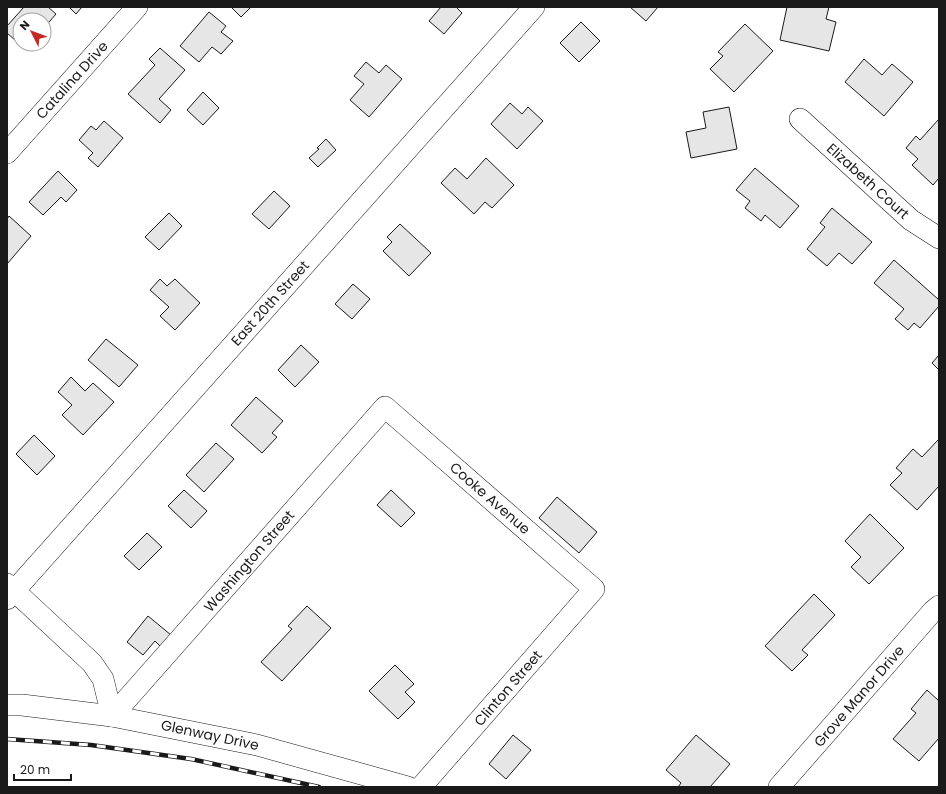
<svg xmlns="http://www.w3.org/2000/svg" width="946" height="794" font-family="Poppins,sans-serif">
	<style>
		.building { fill: #e6e6e6; stroke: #1a1a1a }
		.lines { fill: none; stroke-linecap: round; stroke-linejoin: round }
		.minor-casing { stroke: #1a1a1a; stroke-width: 22 }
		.minor { stroke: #fff; stroke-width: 21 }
		.rail-casing { stroke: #1a1a1a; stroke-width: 4.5 }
		.rail { stroke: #fff; stroke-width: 3; stroke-dasharray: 9; stroke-linecap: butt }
		.labels { text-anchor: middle; stroke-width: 3; stroke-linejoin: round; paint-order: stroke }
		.street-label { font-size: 14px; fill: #1a1a1a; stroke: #fff }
	</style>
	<rect width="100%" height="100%" fill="#fff"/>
	<g class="building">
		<path d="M 24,7 L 48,7 L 56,14 L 44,28 L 44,20 L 20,20 L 20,44 L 30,44 L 25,49 L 7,33 L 7,26 Z"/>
		<path d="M 69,7 L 82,7 L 76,14 Z"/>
		<path d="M 231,7 L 251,7 L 241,17 Z"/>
		<path d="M 441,7 L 456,7 L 462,13 L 444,34 L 429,21 Z"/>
		<path d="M 630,7 L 658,7 L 646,21 Z"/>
		<path d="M 787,7 L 829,7 L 826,19 L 836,22 L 829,51 L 780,40 Z"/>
		<path d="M 209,12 L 226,26 L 221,32 L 233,41 L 221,54 L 212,47 L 199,62 L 180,46 Z"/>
		<path d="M 581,22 L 600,41 L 579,62 L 560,43 Z"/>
		<path d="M 745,24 L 773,51 L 734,92 L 710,69 L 723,56 L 718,52 Z"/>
		<path d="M 160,48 L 185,70 L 159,99 L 171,110 L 160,123 L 128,94 L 155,65 L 149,59 Z"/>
		<path d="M 864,59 L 882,75 L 892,64 L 913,82 L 884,116 L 845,82 Z"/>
		<path d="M 366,62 L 379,73 L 386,65 L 402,79 L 369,117 L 350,100 L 364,84 L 354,76 Z"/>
		<path d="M 203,92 L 219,108 L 203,125 L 187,110 Z"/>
		<path d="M 510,103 L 522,114 L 528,107 L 543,121 L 517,149 L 491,124 Z"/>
		<path d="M 729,107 L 737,149 L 691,158 L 686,132 L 706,128 L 703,112 Z"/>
		<path d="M 939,119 L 939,178 L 933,185 L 912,165 L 918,159 L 906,148 L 916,136 L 920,140 Z"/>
		<path d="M 104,121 L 123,138 L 98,167 L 88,158 L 93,153 L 79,140 L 91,126 L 96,130 Z"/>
		<path d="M 326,139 L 336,150 L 318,167 L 309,158 L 319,149 L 317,148 Z"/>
		<path d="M 486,158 L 514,185 L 492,208 L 485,202 L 474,214 L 441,183 L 455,168 L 467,179 Z"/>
		<path d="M 755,168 L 799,206 L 780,228 L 765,215 L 761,221 L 745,208 L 750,201 L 736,190 Z"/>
		<path d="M 58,171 L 77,190 L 66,202 L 61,197 L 43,215 L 29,202 Z"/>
		<path d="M 274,191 L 290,206 L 269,229 L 252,214 Z"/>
		<path d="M 832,208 L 872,242 L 852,264 L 839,253 L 827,266 L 807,249 L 825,227 L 820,223 Z"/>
		<path d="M 169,213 L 182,226 L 159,250 L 145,237 Z"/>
		<path d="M 9,216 L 31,236 L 7,264 L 7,219 Z"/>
		<path d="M 400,224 L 431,253 L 409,276 L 383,251 L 392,242 L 387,237 Z"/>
		<path d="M 894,260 L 939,300 L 939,306 L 920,328 L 914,323 L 908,330 L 895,319 L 904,309 L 874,283 Z"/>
		<path d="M 160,279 L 167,286 L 175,279 L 200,303 L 175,330 L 160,316 L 169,307 L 150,290 Z"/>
		<path d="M 353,284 L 370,299 L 352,319 L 335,304 Z"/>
		<path d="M 106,339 L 138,365 L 119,387 L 88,360 Z"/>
		<path d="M 301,345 L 319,362 L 295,387 L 278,370 Z"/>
		<path d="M 939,355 L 939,370 L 932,363 Z"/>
		<path d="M 71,377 L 85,391 L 93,383 L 114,402 L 83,435 L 62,415 L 72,405 L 58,392 Z"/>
		<path d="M 256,397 L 283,421 L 272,433 L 277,437 L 262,453 L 231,425 Z"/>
		<path d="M 34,435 L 55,456 L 37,475 L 16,454 Z"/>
		<path d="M 938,440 L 939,441 L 939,486 L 917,510 L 890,485 L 902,473 L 896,468 L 913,449 L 922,457 Z"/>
		<path d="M 216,443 L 234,459 L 204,492 L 186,475 Z"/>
		<path d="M 184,490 L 207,511 L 191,528 L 168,506 Z"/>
		<path d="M 391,490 L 415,513 L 401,527 L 377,505 Z"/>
		<path d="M 557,497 L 597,532 L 579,553 L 539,518 Z"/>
		<path d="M 870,514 L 904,548 L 869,584 L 851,567 L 861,557 L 845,541 Z"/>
		<path d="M 147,533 L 162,547 L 139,570 L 124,556 Z"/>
		<path d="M 814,594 L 835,615 L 802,650 L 808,655 L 792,671 L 765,646 Z"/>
		<path d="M 307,606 L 331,628 L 282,681 L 261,662 L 292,629 L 288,626 Z"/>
		<path d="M 148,616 L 171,635 L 161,647 L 155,641 L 143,655 L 127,642 Z"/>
		<path d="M 395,665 L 414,684 L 405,692 L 415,702 L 398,719 L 369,691 Z"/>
		<path d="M 927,690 L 939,701 L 939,738 L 919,761 L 893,739 L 916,713 L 911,709 Z"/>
		<path d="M 513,735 L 531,750 L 506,779 L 489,764 Z"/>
		<path d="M 696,735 L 730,764 L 710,787 L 678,787 L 681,783 L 666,770 Z"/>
	</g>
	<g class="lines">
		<g class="minor-casing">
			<g id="minor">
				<path d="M 800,119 L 911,220 L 939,238"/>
				<path d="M 7,153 L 137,7"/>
				<path d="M 7,584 L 92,663 L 103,679 L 112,716"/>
				<path d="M 7,599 L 534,7"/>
				<path d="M 7,705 L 22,705 L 112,716 L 257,745 L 408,787"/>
				<path d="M 112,716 L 385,407 L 594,589 L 421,787"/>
				<path d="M 779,787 L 933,611 L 939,606"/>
			</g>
		</g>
		<use href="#minor" class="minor"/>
		<g class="rail-casing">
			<path id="rail" d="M 7,739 L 91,745 L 191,759 L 319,787"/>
		</g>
		<use href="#rail" class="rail"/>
	</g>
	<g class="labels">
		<g class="street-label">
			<text transform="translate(72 80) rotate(-48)" y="5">Catalina Drive</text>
			<text transform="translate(868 181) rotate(42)" y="5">Elizabeth Court</text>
			<text transform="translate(270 303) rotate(-48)" y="5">East 20th Street</text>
			<text transform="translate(490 498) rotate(41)" y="5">Cooke Avenue</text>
			<text transform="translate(249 561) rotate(-49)" y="5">Washington Street</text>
			<text transform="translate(508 688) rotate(-49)" y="5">Clinton Street</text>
			<text transform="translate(859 696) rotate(-49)" y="5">Grove Manor Drive</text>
			<text transform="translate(210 735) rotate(12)" y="5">Glenway Drive</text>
		</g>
	</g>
	<rect width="946" height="794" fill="none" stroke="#1a1a1a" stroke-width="16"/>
	<g transform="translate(32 32) rotate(312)"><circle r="19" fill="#ffffff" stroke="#a3a3a3"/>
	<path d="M0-3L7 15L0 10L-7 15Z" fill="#c62828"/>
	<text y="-6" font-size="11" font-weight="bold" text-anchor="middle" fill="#1a1a1a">N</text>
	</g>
	<path d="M14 774v6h57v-6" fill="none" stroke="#1a1a1a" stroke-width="2"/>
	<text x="20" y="774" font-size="12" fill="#1a1a1a" stroke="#ffffff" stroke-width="3" paint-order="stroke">20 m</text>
</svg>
